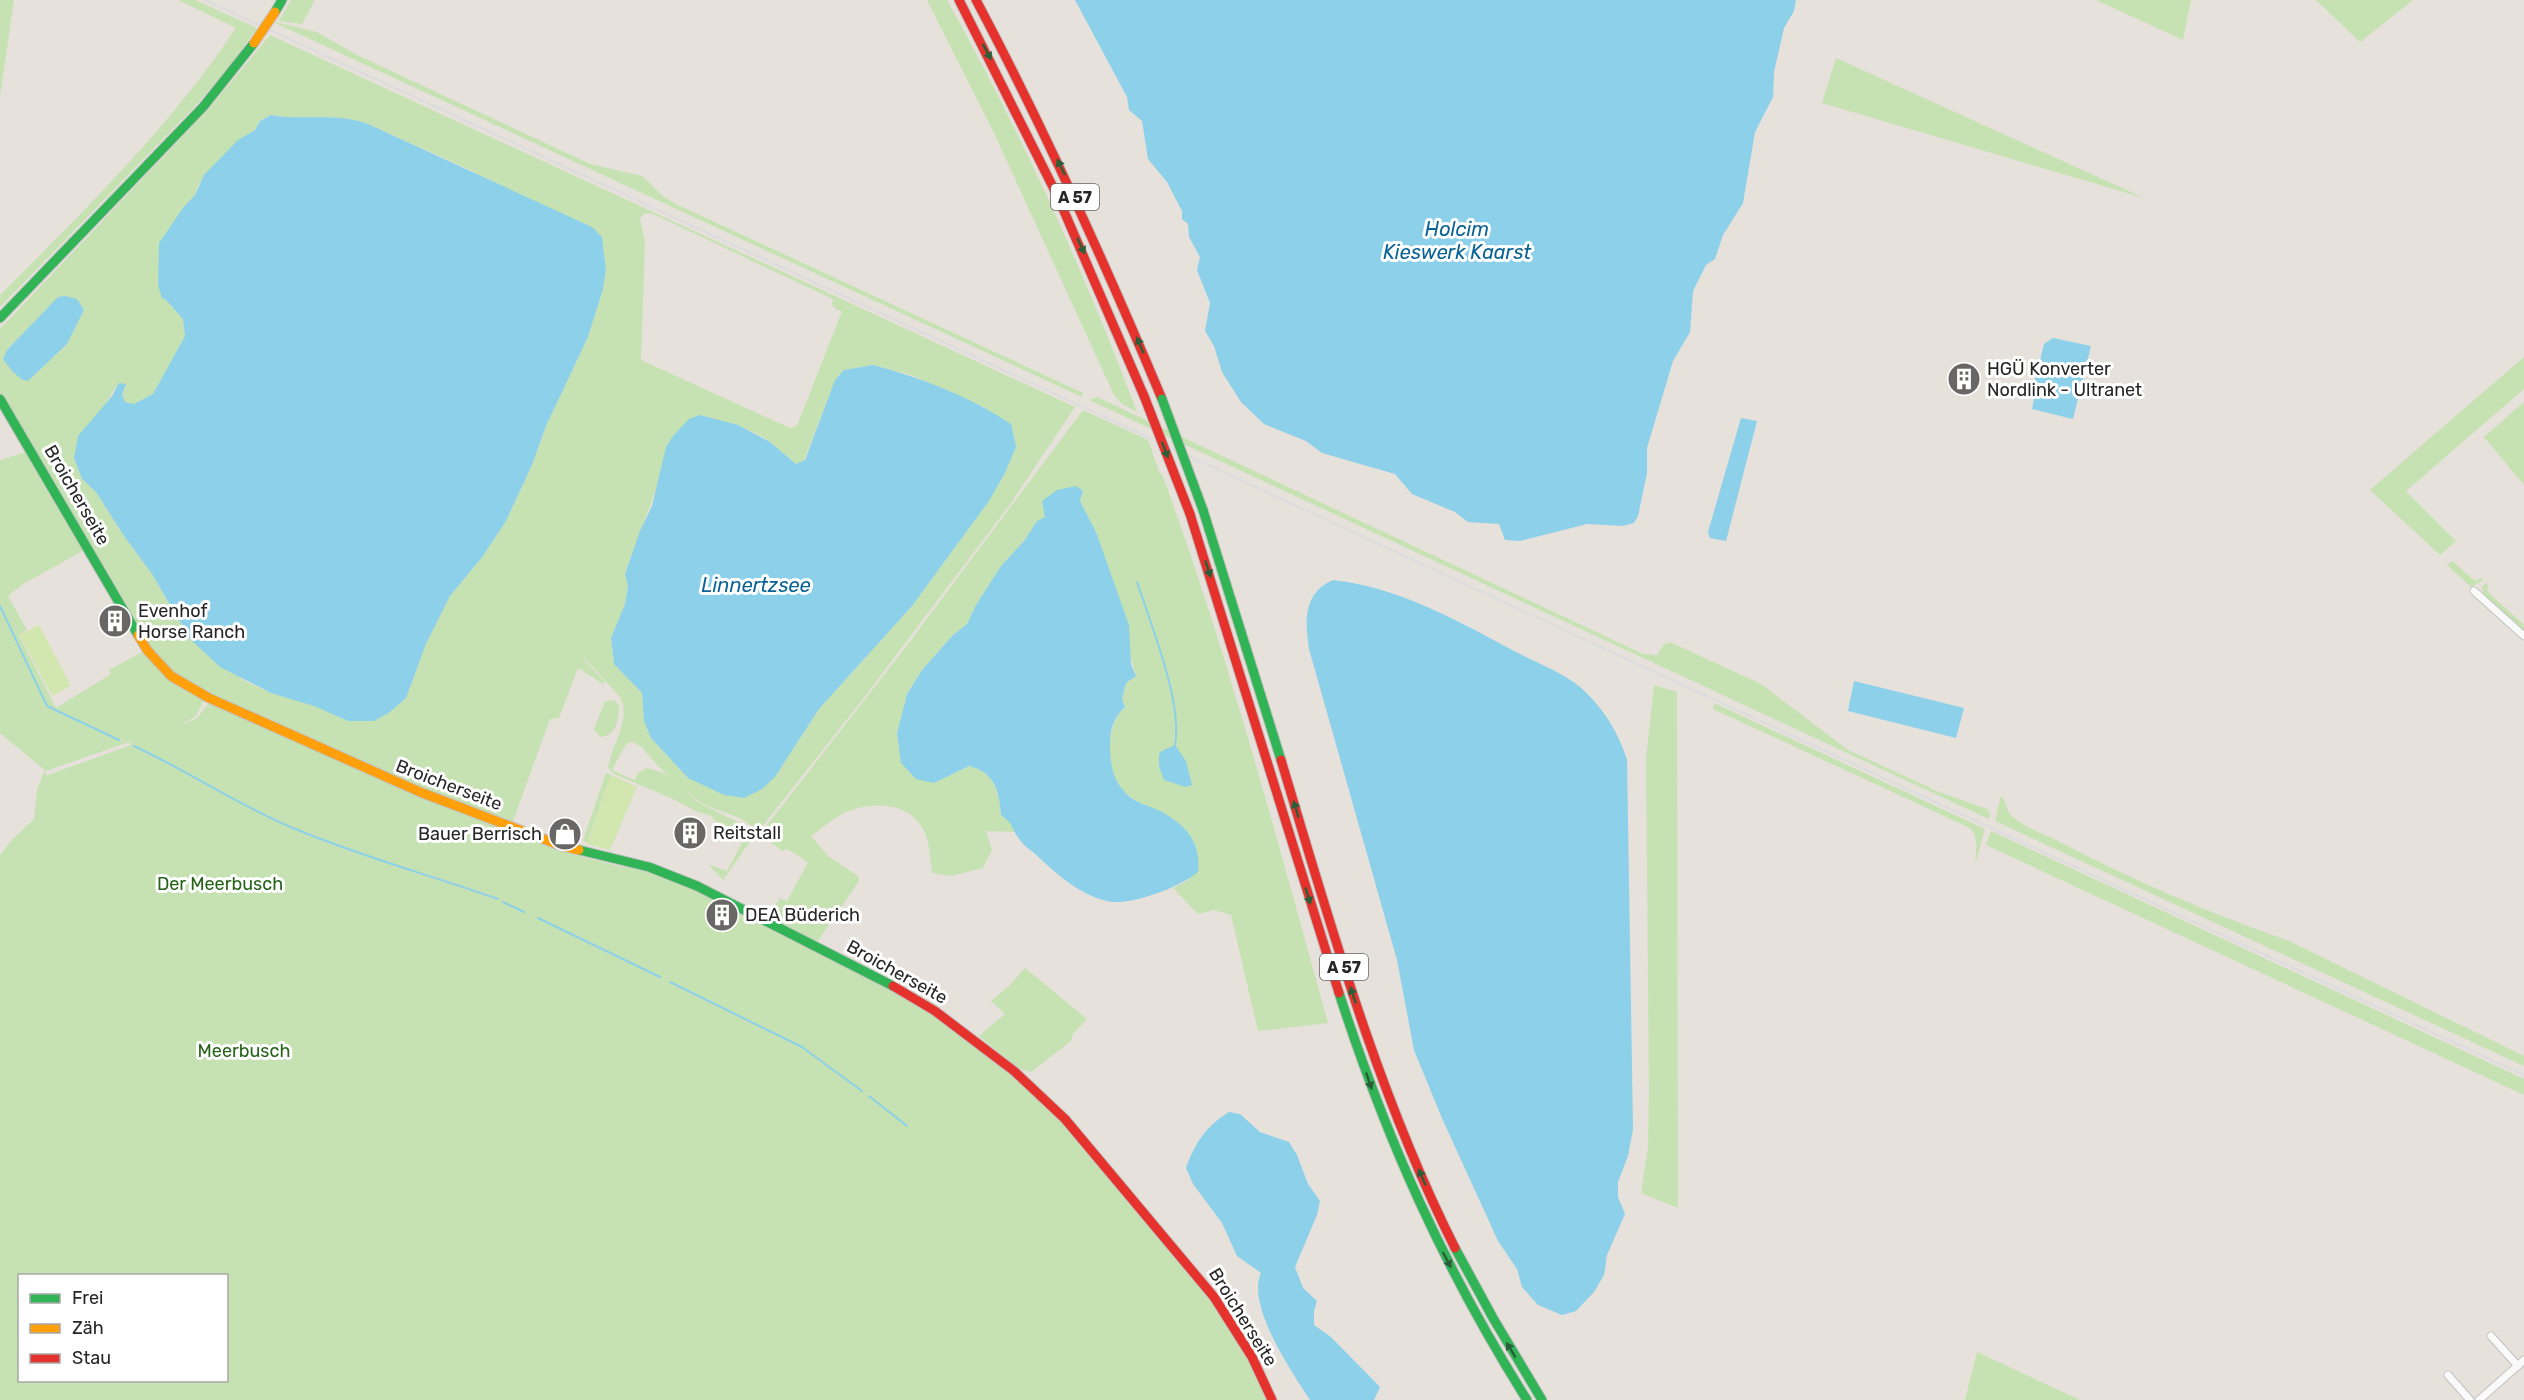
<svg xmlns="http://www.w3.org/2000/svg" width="2524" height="1400" font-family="Rubik,sans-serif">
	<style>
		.green { fill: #c6e2b2; fill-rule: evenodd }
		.pitch { fill: #d2e6b0 }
		.water { fill: #8cd0ea }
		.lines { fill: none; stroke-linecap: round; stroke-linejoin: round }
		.stream { stroke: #8cd0ea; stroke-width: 2 }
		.street-casing { stroke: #c2c1c1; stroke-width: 9 }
		.fast-casing { stroke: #c2c1c1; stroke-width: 11 }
		.slow-casing { stroke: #c2c1c1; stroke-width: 11 }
		.jam-casing { stroke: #c2c1c1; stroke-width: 11 }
		.street { stroke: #fbfafa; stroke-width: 7 }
		.fast { stroke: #30b455; stroke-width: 9 }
		.slow { stroke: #ff9f0a; stroke-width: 9 }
		.jam { stroke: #e5322d; stroke-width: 9 }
		.rail { stroke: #dcdbdd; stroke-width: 2 }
		.fast-bridge-casing { stroke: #c2c1c1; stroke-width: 11; stroke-linecap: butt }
		.slow-bridge-casing { stroke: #c2c1c1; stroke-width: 11; stroke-linecap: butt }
		.jam-bridge-casing { stroke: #c2c1c1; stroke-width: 11; stroke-linecap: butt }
		.fast-bridge { stroke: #30b455; stroke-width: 9 }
		.slow-bridge { stroke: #ff9f0a; stroke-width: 9 }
		.jam-bridge { stroke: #e5322d; stroke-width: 9 }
		.oneway { fill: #2a5f39 }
		.labels { text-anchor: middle; stroke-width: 6; stroke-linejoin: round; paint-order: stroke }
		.shield { fill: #fff; stroke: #676767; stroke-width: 1.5 }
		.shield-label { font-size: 16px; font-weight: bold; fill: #262626 }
		.poi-label { font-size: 18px; fill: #262626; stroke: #fff; text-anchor: start }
		.street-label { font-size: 18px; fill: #262626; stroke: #fff }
		.park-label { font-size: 18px; fill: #256317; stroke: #fff }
		.water-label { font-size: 20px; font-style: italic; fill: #0a6396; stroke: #fff }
	</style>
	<rect width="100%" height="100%" fill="#e6e1db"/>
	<g class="green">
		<path d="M 0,0 L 14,0 L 0,97 Z"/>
		<path d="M 178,0 L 195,0 L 257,28 L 226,71 L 194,107 L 0,307 L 0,295 C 84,211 170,127 236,28 Z"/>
		<path d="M 291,0 L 315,0 L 302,24 L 279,21 Z"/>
		<path d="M 927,0 L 947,0 C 1021,132 1084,271 1137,412 L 1122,404 L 1114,395 L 994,133 Z"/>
		<path d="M 2096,0 L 2191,0 L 2183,40 Z"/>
		<path d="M 2316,0 L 2413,0 L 2360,42 Z"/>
		<path d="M 271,21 L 317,32 L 355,54 L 590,164 L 642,176 L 664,197 L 678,205 L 1083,393 L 1082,397 Z"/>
		<path d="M 270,35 L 1075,407 L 1011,503 L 863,699 L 757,833 C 745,814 718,813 700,802 C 682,790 655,765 642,747 L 632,742 L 626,744 L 613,768 L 613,771 L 635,780 L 638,773 L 647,768 L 664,773 L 699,803 L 752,829 L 752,839 L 723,880 L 708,864 L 727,871 L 746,835 L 714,820 L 712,816 L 695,811 L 673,799 L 614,774 L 608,768 C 611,744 632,721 620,697 L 587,661 L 582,652 L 586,662 L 605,682 L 603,684 L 578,668 L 559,718 L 550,719 L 512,824 L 420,789 L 195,688 L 175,675 L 149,648 L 35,449 L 0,393 L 0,329 L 207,111 ZM 271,115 C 303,121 337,112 368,124 L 468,169 L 602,237 L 606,270 L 603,289 L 588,337 L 546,426 L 532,465 L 506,521 L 483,556 L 450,596 L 426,644 L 406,698 L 390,712 L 374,720 L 348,721 L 315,706 L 271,693 L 245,681 L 190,639 L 152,574 L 124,536 L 96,492 L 82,479 L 74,458 L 115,388 L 126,387 L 122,395 L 125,402 L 134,405 L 153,394 L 185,336 L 183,319 L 166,300 L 158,285 L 158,271 L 173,224 L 195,195 L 198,185 L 238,141 L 255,130 L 260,120 ZM 645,213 L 653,214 L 833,299 L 832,304 L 835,309 L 842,311 L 797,426 L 790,428 L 641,360 L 645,243 L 640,218 ZM 84,310 L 67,344 L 53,358 L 7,350 L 33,323 ZM 873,365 L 911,375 L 986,408 L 989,501 L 912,606 L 819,709 L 775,777 L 688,778 L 651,738 L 644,721 L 642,693 L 614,664 L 611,638 L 625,604 L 628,586 L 625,573 L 658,484 L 700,415 C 724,422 750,427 770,442 C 779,449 787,457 796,464 L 804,460 L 827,401 L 844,370 Z"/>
		<path d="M 1836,58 L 2144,198 L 1822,103 Z"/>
		<path d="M 2524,357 L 2524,389 L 2406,491 L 2456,541 L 2440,555 L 2370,490 Z"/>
		<path d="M 1097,397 L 1643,654 L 1657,655 L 1664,644 L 1670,642 L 1761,684 L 1848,750 L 1939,792 L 1987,809 L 1990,814 L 1989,819 L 1089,400 Z"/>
		<path d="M 2524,402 L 2524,485 L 2484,437 Z"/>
		<path d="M 1083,410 L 1148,440 L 1160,474 L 1162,474 C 1228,654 1277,839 1328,1023 L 1258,1031 L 1231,915 L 1214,910 L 1198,914 L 1173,888 L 1189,880 L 1163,813 C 1150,808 1136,803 1126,793 C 1104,772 1104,727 1125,707 L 1122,699 L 1126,683 L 1136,676 L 1096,532 L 1080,501 L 1046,510 L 1046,517 L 1037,521 L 1024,541 L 1001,566 L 976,605 L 967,624 L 952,636 L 922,670 L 907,694 L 897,733 L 899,749 L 934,783 L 969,766 C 995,774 999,790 1001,815 L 1012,823 L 1016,832 L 986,831 L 992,850 L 983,868 L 951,876 L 932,873 C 930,858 930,840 922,827 C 905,800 867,802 842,814 C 831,820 821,829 811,836 L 828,856 L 858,876 L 859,881 L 817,942 L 767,918 L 780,898 L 787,901 L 808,862 L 787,849 L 782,851 L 760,834 L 905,648 Z"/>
		<path d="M 29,451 L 86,549 L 23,584 L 8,596 L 27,630 L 19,635 L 56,708 L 111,674 L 109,670 L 144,651 L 173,682 L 204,700 L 196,716 L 177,727 L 197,718 L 210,702 L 417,795 L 572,854 L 622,867 L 626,866 L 643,869 L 693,888 L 901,994 L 941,1019 L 1047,1102 L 1214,1297 L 1271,1400 L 0,1400 L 0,855 L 12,840 L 34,819 L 37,790 L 44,771 L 49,778 L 48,775 L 131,745 L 129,743 L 133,741 L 127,743 L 55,710 L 48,706 L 40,693 L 47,707 L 126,743 L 46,771 L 0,733 L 0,460 ZM 20,1276 L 226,1276 L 226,1380 L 20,1380 Z"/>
		<path d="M 2452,561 L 2475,581 L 2481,578 L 2483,580 L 2471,587 L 2447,565 Z"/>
		<path d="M 2486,583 L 2488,585 L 2487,591 L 2524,625 L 2524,634 L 2485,599 L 2482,587 Z"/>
		<path d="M 1654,685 L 1677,692 L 1678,1208 L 1641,1193 L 1648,1147 L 1649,1093 L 1646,759 Z"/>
		<path d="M 614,700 L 619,705 C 619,718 617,736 600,737 L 594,729 L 605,701 Z"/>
		<path d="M 1714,703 L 1985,829 L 1975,865 C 1976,852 1979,838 1970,828 L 1713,709 Z"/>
		<path d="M 606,773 L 611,775 L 587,843 L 583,840 Z"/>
		<path d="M 2001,796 C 2007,802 2005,810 2012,816 C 2024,828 2045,834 2060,842 C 2132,880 2211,914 2287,940 L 2524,1056 L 2524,1066 L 1995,821 Z"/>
		<path d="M 1991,831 L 2524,1079 L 2524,1095 L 1986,845 Z"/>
		<path d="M 1025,968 L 1087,1019 L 1073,1034 L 1071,1041 L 1031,1072 L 1020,1069 L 979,1036 L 1005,1014 L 991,1001 L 1010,985 Z"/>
		<path d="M 1977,1352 L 2080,1400 L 1965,1400 Z"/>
	</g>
	<g class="pitch">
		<path d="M 39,625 L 71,686 L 52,696 L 20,635 Z"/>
		<path d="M 611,775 L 637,787 L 610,850 L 587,844 Z"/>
	</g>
	<g class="water">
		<path d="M 1075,0 L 1796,0 L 1794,11 L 1784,28 L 1774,72 L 1773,97 L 1755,132 L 1743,203 L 1723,235 L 1715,259 L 1706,265 L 1693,291 L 1690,332 L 1673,361 L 1647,448 L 1647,473 L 1638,516 L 1634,523 L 1623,526 L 1587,524 L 1520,541 L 1505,540 L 1499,524 L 1468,522 L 1455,512 L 1412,494 L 1395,474 L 1322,453 L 1306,441 L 1264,424 L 1241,402 L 1222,372 L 1214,346 L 1205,331 L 1210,303 L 1197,270 L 1200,257 L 1189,237 L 1188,224 L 1182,219 L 1182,211 L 1167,182 L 1148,159 L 1142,121 L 1129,110 L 1127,97 Z"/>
		<path d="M 271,115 C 304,121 337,112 368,124 L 592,227 L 602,237 L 606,270 L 603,289 L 588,337 L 546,426 L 532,465 L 506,521 L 483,556 L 450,596 L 426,644 L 406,698 L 390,712 L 374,721 L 348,721 L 314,706 L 271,693 L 220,667 L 190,639 L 152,574 L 124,536 L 96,492 L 82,479 L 74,458 L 78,436 L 112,396 L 119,383 L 126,384 L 122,395 L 125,402 L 134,404 L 153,394 L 185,336 L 183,319 L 166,300 L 162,298 L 158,285 L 159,243 L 183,208 L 195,195 L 204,175 L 238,140 L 255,130 L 260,121 Z"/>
		<path d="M 65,296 L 77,299 L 84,310 L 67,344 L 28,381 L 21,379 L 12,371 L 3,359 L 7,350 L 58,297 Z"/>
		<path d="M 2053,338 L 2091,346 L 2073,419 L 2032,409 L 2035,393 L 2034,384 L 2044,344 Z"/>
		<path d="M 873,365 C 922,378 969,396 1011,424 L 1016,447 L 1005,473 L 989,501 L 912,606 L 819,709 L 775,777 L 762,789 L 744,798 L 724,795 L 688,778 L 651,738 L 644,721 L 642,693 L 614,664 L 611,638 L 625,604 L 628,586 L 625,574 L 640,531 L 652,506 L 666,447 L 673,436 L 689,419 L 700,415 L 738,425 L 770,442 L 796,464 L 805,460 L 835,380 L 844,370 Z"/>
		<path d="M 1741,418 L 1757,421 L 1726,541 L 1710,538 L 1708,532 Z"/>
		<path d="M 1076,486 L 1083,491 L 1080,501 L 1096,532 L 1129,625 L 1131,664 L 1136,676 L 1126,683 L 1122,699 L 1125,707 C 1114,717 1110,729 1110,744 C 1110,761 1112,778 1124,791 C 1134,804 1150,805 1164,813 C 1188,827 1201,844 1198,872 C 1181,887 1128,907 1107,901 C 1077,894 1055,872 1034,853 C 1029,849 1023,845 1020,840 C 1011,829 1015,825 1001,815 C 999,790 995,773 969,766 L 934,783 L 916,779 L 901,763 L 897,733 L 907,694 L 922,670 L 952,636 L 967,624 L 976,605 L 1001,566 L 1024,541 L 1037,521 L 1045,517 L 1042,501 L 1057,490 Z"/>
		<path d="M 1333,580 C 1400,587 1461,623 1520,654 C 1540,664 1563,673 1580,687 C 1602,706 1619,733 1627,760 L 1633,1129 L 1628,1156 L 1618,1182 L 1618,1197 L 1625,1214 L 1607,1255 L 1604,1275 L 1594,1292 L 1576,1311 L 1562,1315 L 1538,1305 L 1522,1287 L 1517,1269 L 1498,1241 L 1441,1116 L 1414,1050 L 1397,960 L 1309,649 C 1305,621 1303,593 1333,580 Z"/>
		<path d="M 1854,681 L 1964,708 L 1956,738 L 1848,711 Z"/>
		<path d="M 1175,745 L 1186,761 L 1192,785 L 1186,787 L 1164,780 C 1160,770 1157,763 1160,752 Z"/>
		<path d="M 1229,1112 L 1240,1114 L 1260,1132 L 1289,1142 L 1297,1155 L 1308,1184 L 1320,1201 L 1317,1215 L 1295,1267 L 1303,1288 L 1317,1301 L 1314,1311 L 1314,1325 L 1331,1337 L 1380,1387 L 1374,1400 L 1310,1400 C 1292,1372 1246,1305 1261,1273 L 1237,1256 L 1222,1223 L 1193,1184 L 1186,1168 C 1195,1143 1206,1126 1229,1112 Z"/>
	</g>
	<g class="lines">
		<g class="stream">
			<path d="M 1137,582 C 1151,625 1183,703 1175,745"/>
			<path d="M 0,606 L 47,706 L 119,740"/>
			<path d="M 134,746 C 188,771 238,805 293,828 C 359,856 430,875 498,899"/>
			<path d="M 503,902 L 524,912"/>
			<path d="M 538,918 L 660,977"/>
			<path d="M 670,982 L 802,1047 L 862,1091"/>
			<path d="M 869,1096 L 907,1126"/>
		</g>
		<g class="street-casing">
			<g id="street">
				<path d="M 2474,591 L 2524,636"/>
				<path d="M 2491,1336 L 2518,1366"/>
				<path d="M 2448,1375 L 2470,1400"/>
				<path d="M 2479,1400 L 2524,1360"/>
			</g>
		</g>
		<g class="fast-casing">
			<g id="fast">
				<path d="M 275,12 L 282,0"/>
				<path d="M 0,318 L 203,107 L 254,43"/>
				<path d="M 0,399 L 138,635"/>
				<path d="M 1203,510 L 1281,760"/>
				<path d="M 579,850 L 649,867 L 697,886 L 893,986"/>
				<path d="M 1339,993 C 1387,1141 1444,1268 1527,1400"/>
				<path d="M 1455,1248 L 1493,1318 L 1542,1400"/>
			</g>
		</g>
		<g class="slow-casing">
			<path id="slow" d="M 138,635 L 147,650 L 171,676 L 209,698 L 420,792 L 562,846 L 579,850"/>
		</g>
		<g class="jam-casing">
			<g id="jam">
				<path d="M 959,0 L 1057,195 L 1144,396"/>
				<path d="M 976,0 C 1045,130 1105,263 1162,399"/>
				<path d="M 1190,514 L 1339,993"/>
				<path d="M 1281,760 C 1331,926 1377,1093 1455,1248"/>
				<path d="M 893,986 L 935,1011 L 1014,1071 L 1065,1119 L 1214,1297 L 1252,1357 L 1272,1400"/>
			</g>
		</g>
		<use href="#street" class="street"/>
		<use href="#fast" class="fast"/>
		<use href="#slow" class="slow"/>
		<use href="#jam" class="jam"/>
		<path class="rail" d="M 205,0 L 2524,1075"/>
		<g class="fast-bridge-casing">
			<path id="fast-bridge" d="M 1162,399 L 1203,510"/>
		</g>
		<g class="slow-bridge-casing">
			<path id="slow-bridge" d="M 254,43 L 275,12"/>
		</g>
		<g class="jam-bridge-casing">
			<path id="jam-bridge" d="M 1144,396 L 1190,514"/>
		</g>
		<use href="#fast-bridge" class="fast-bridge"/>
		<use href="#slow-bridge" class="slow-bridge"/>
		<use href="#jam-bridge" class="jam-bridge"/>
	</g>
	<defs><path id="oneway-solid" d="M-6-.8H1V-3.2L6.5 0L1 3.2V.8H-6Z" transform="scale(1.5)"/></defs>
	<g class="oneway">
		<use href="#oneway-solid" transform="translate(987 52) rotate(62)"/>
		<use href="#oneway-solid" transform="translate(1061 167) rotate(-116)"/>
		<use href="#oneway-solid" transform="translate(1081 246) rotate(65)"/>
		<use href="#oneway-solid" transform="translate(1140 345) rotate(-113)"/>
		<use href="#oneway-solid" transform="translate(1165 450) rotate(69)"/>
		<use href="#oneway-solid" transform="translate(1208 569) rotate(72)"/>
		<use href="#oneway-solid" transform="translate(1296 809) rotate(-107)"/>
		<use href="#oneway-solid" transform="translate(1308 896) rotate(73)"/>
		<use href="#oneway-solid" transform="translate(1353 995) rotate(-109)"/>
		<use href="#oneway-solid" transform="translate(1369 1081) rotate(71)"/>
		<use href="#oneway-solid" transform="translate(1422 1177) rotate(-114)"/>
		<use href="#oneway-solid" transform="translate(1447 1260) rotate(62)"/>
		<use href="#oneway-solid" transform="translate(1511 1350) rotate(-121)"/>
	</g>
	<defs>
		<g id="building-disc" transform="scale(1.725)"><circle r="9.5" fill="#696765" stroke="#fff"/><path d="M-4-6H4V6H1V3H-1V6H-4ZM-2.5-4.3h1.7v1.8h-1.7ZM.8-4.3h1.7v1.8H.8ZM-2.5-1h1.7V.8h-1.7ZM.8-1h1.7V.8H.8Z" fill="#fff"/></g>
		<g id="shop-disc" transform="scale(1.725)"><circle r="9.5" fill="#696765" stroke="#fff"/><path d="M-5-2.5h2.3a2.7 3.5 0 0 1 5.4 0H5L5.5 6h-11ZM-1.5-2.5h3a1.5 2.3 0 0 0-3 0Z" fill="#fff"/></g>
	</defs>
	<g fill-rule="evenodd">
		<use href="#building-disc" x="1964" y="379"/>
		<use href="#building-disc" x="115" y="621"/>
		<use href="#building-disc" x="690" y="833"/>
		<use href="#shop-disc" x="565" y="834"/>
		<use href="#building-disc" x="722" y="915"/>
	</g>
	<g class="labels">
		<g class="shield">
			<rect x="1051" y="184" width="48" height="26" rx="4.5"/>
			<rect x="1320" y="954" width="48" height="26" rx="4.5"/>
		</g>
		<g class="shield-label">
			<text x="1075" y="203">A 57</text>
			<text x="1344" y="973">A 57</text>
		</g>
		<g class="poi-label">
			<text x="1987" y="375">HGÜ Konverter<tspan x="1987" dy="21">Nordlink - Ultranet</tspan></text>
			<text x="138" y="617">Evenhof<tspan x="138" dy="21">Horse Ranch</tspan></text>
			<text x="713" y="839">Reitstall</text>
			<text x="542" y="840" text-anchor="end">Bauer Berrisch</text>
			<text x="745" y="921">DEA Büderich</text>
		</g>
		<g class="street-label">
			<text transform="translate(77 495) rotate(60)" y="6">Broicherseite</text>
			<text transform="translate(449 785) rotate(21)" y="6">Broicherseite</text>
			<text transform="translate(897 972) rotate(29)" y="6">Broicherseite</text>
			<text transform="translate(1243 1317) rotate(58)" y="6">Broicherseite</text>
		</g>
		<g class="park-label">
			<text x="220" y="890">Der Meerbusch</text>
			<text x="244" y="1057">Meerbusch</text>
		</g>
		<g class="water-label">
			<text x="1457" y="236">Holcim<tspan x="1457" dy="23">Kieswerk Kaarst</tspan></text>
			<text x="756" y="592">Linnertzsee</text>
		</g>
	</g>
	<rect x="18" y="1274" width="210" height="108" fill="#ffffff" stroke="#a8a8a8" stroke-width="1.5"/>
	<rect x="30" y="1294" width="30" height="9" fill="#30b455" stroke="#a8a8a8" stroke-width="1.5"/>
	<text x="72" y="1304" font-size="18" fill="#262626">Frei</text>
	<rect x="30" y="1324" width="30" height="9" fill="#ff9f0a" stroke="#a8a8a8" stroke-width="1.5"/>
	<text x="72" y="1334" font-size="18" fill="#262626">Zäh</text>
	<rect x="30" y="1354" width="30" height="9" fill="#e5322d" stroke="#a8a8a8" stroke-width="1.5"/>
	<text x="72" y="1364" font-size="18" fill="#262626">Stau</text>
</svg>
